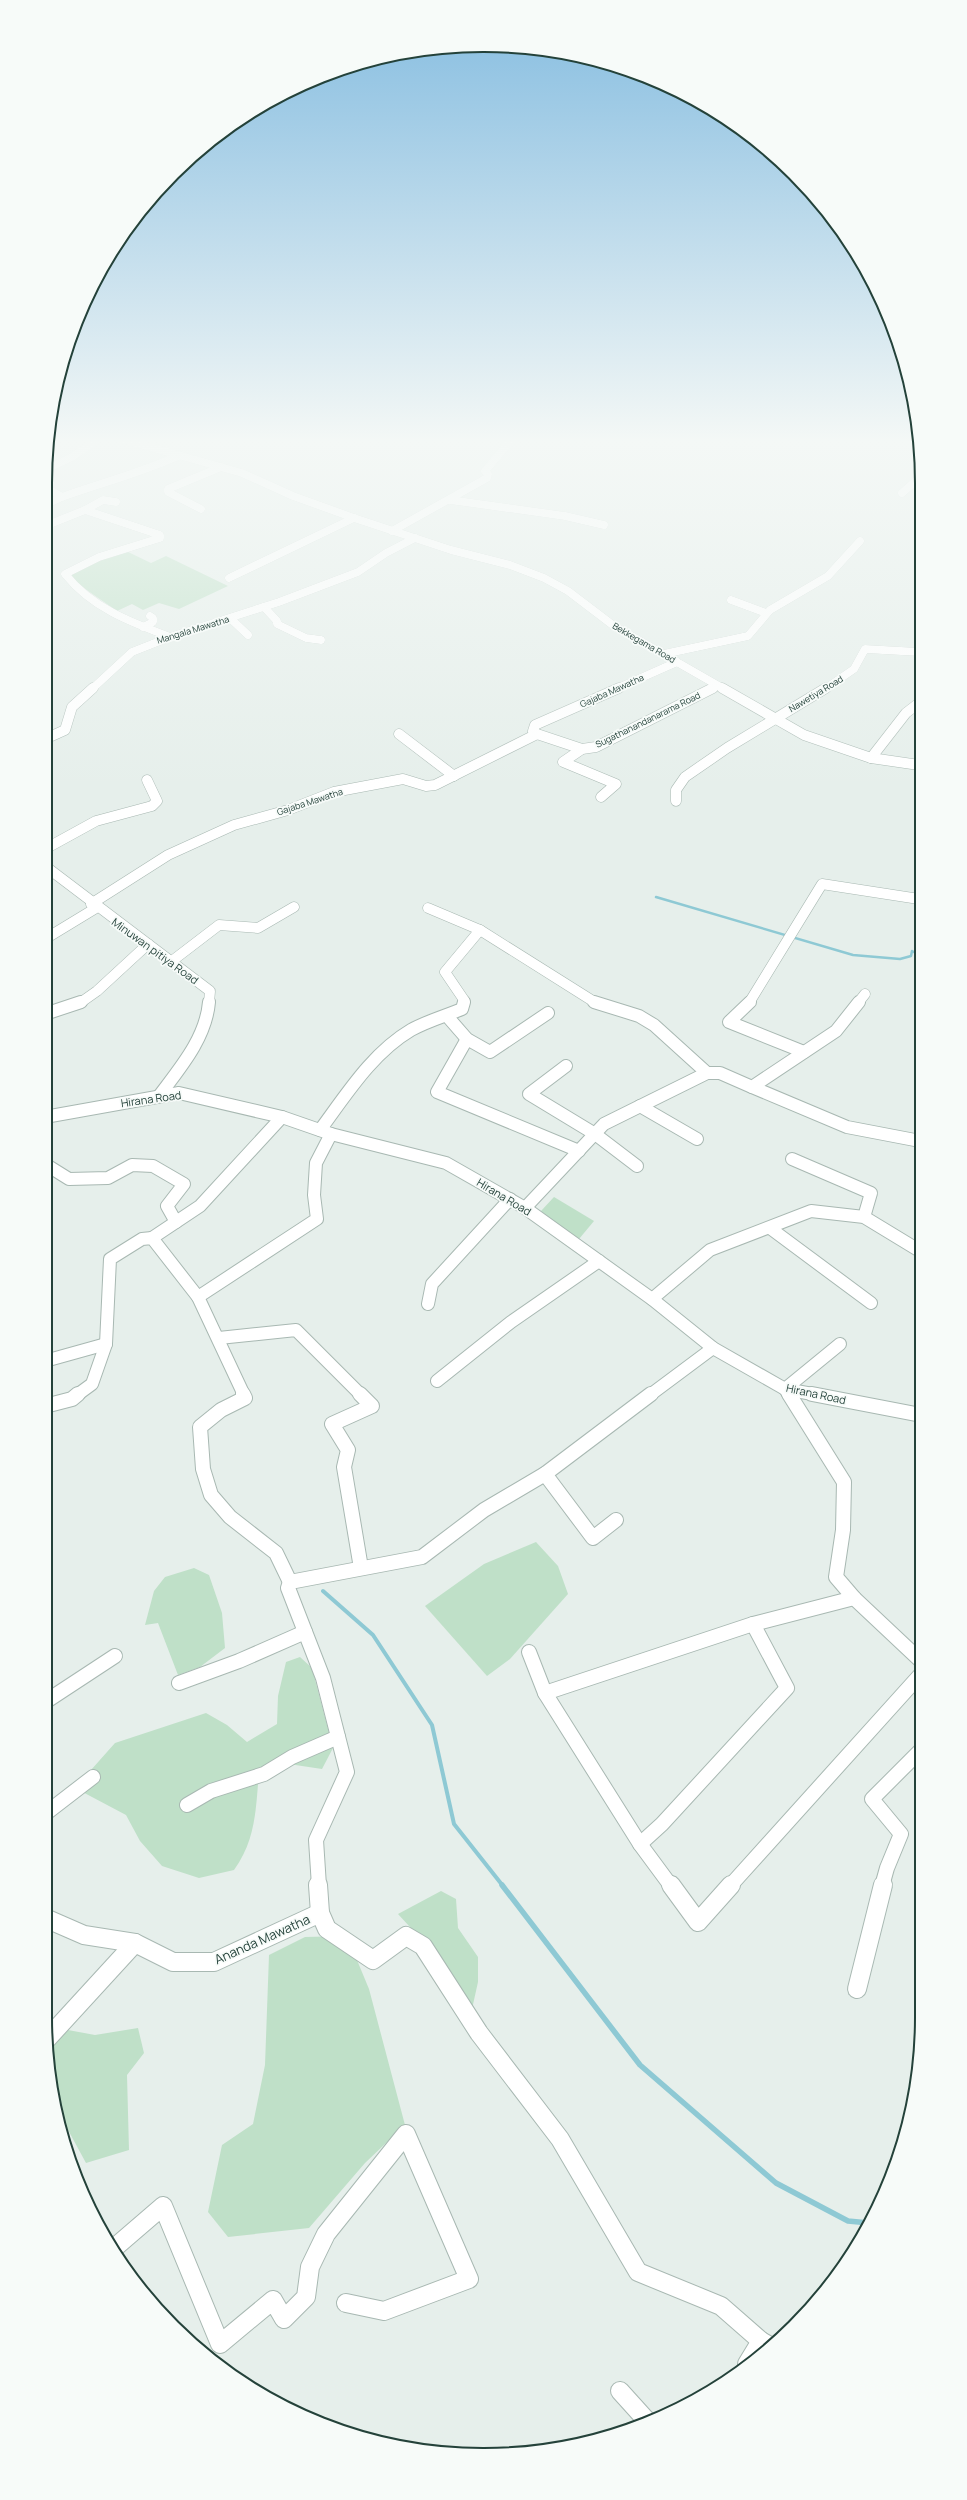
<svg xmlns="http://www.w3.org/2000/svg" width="967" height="2500" font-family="Manrope,sans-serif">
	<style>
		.green { fill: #bfe0c8 }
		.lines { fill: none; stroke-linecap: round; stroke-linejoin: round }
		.stream-far2 { stroke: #8ec9d4; stroke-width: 2.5 }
		.stream-far1 { stroke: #8ec9d4; stroke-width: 4 }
		.stream { stroke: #8ec9d4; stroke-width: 5.5 }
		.minor-far4-casing { stroke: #a8b8b2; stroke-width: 8 }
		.minor-far3-casing { stroke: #a8b8b2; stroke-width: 11 }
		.minor-far2-casing { stroke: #a8b8b2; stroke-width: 14 }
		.minor-far1-casing { stroke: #a8b8b2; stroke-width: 16 }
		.minor-casing { stroke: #a8b8b2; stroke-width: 20 }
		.tertiary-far1-casing { stroke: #a8b8b2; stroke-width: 14 }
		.tertiary-casing { stroke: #a8b8b2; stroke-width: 16 }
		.minor-far4 { stroke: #fff; stroke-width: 8 }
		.minor-far3 { stroke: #fff; stroke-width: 10 }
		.minor-far2 { stroke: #fff; stroke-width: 12 }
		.minor-far1 { stroke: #fff; stroke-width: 14 }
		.minor { stroke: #fff; stroke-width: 18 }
		.tertiary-far1 { stroke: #fff; stroke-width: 12 }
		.tertiary { stroke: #fff; stroke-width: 14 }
		.labels { text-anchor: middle; stroke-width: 3.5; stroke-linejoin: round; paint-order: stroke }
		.far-street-label { font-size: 9px; fill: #24423a; stroke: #f7fbf9 }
		.street-label { font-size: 11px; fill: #24423a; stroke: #f7fbf9 }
		.near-street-label { font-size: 13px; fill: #24423a; stroke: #f7fbf9 }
		.rim { fill: none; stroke: #24423a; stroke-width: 2 }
	</style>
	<rect width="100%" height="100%" fill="#e6efeb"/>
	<g class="green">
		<path d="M 124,550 L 151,563 L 166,556 L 228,586 L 179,609 L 159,603 L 143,610 L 132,604 L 117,611 L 68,577 L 69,574 Z"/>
		<path d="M 554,1197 L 594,1221 L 579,1239 L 544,1216 L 541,1211 Z"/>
		<path d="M 536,1542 L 558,1566 L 568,1594 L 510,1659 L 487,1676 L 425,1606 L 484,1564 Z"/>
		<path d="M 194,1568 L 209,1575 L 222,1613 L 225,1648 L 200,1667 L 178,1675 L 158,1623 L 145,1625 L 154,1591 L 165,1577 Z"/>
		<path d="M 300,1657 L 312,1668 L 333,1748 L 322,1769 L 282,1763 L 259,1771 C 256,1808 256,1840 234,1870 L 199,1878 L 162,1866 L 140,1841 L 126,1815 L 75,1788 L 115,1743 L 206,1713 L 227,1725 L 247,1742 L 277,1724 L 278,1696 L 286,1662 Z"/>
		<path d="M 441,1891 L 456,1899 L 458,1928 L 478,1957 L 478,1982 L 472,2009 L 421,1939 L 398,1914 Z"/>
		<path d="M 347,1936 L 369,1989 L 405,2125 L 365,2163 L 309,2228 L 228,2237 L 208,2212 L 222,2145 L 253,2124 L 265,2065 L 269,1955 L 305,1937 Z"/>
		<path d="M 138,2028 L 144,2053 L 127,2075 L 129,2150 L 86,2163 L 54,2104 L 48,2046 L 68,2030 L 95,2035 Z"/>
	</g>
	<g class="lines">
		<path class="stream-far2" d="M 656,897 L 853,955 L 900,959 L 911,956 L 912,951 L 919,955"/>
		<path class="stream-far1" d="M 323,1591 L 373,1635 L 432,1725 L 454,1824 L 503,1886"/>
		<path class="stream" d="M 502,1885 L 640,2065 L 776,2183 L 848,2221 L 869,2223"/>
		<g class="minor-far4-casing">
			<g id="minor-far4">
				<path d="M 118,438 L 242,473 L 293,496 L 354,518 L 451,550 L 510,565 L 544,578 L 568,591 L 614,626 L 724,689"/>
				<path d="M 47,469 L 72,457 L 99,438"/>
				<path d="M 45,487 L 62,497 C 101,483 140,473 178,456"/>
				<path d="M 902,493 L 918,479"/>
				<path d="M 450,500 L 565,516 L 604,525"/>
				<path d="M 45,505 L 62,497"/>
				<path d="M 201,509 L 168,492 L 168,489 L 221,467"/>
				<path d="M 85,510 L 103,500 L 116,502"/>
				<path d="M 45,526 L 85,510 L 160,535 L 160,538 L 99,557 L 65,574 C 92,608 130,622 170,637"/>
				<path d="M 392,531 L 487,478 L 488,474 L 485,471 L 513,438"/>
				<path d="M 229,578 L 354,518"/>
				<path d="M 731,600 L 766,613"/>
				<path d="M 264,607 L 277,621 L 277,624 L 306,638 L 321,640"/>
				<path d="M 231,619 L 248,635"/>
				<path d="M 143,627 L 153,622 L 153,618 L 150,616"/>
				<path d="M 664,654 L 748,636 L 770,610 L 828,576 L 860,541"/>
				<path d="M 92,689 L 132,652 L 170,637 L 279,602 L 358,572 L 386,553 L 415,538"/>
				<path d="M 616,689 L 677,662"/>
				<path d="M 711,689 L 717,686"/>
				<path d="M 825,689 L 854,669 L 865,649 L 919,652"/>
			</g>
		</g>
		<g class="minor-far3-casing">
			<g id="minor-far3">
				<path d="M 722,688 L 804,735 L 871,758 L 919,765"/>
				<path d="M 399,734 L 454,776"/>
				<path d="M 45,739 L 65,730 L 72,707 L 93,688"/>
				<path d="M 582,749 L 537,734 L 533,731 L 535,725 L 619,688"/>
				<path d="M 871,758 L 906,713 L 919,703"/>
				<path d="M 601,797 L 616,784 L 563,762 L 582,749 L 596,747 L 713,688"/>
				<path d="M 676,801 L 676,790 L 685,777 L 727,748 L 826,688"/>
				<path d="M 45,849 L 96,821 L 152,806 L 157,801 L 147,780"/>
				<path d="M 45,866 L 210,991 L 209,1003"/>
				<path d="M 91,904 L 168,855 L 234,825 L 288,810 L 334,792 L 403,779 L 426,786 L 435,785 L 537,734"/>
				<path d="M 428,908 L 480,930"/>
				<path d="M 45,939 L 96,908"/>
				<path d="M 172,961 L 219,925 L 258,928 L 294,907"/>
				<path d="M 80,1003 L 97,991 L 148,944"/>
				<path d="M 463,1003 L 464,1000 L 445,972 L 480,930 L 596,1003"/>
				<path d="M 749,1003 L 822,884 L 919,899"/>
				<path d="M 858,1003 L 865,994"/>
			</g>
		</g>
		<g class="minor-far2-casing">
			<g id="minor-far2">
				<path d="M 594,1002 L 639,1016 L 654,1025 L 707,1073"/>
				<path d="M 750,1002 L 729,1022 L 804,1052"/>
				<path d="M 45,1014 L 81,1002"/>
				<path d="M 447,1016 L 467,1039 L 490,1052 L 548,1013"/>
				<path d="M 467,1039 L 437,1092 L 579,1151"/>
				<path d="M 566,1066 L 529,1094 L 595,1134 L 637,1166"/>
				<path d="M 752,1087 L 847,1127 L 920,1141"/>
				<path d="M 159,1096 C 180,1068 206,1038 209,1002"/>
				<path d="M 640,1106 L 697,1139"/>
				<path d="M 320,1130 C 346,1095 372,1053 411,1030 C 427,1021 445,1016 462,1009 L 464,1002"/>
				<path d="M 792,1159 L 871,1193 L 864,1217"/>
				<path d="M 45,1164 L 69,1179 L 108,1178 L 132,1165 L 153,1166 L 184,1184 L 167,1206 L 176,1222"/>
				<path d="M 525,1208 L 604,1124 L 707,1073 L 720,1073 L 752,1087 L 836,1031 L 859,1002"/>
				<path d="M 770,1228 L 871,1303"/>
				<path d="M 152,1238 L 200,1206 L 282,1117"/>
				<path d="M 652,1299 L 710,1250 L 811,1211 L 864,1217 L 920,1251"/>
				<path d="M 428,1304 L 432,1284 L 510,1199"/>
				<path d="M 219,1338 L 296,1330 L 361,1395"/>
				<path d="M 45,1361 L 106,1344"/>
				<path d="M 437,1381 L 511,1322 L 599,1261"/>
				<path d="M 77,1395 L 92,1384 L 106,1344 L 110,1259 L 142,1239 L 152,1238 L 198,1297"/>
				<path d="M 244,1395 L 198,1297 L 317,1219 L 314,1195 L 316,1163 L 331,1134"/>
				<path d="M 650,1395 L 713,1348"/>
				<path d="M 789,1395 L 785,1389 L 840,1344"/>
			</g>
		</g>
		<g class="minor-far1-casing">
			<g id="minor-far1">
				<path d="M 243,1394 L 245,1398 L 221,1410 L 200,1427 L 203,1469 L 211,1495 L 230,1517 L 276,1553 L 290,1582 L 422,1557 L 484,1510 L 545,1474 L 651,1394"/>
				<path d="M 360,1394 L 372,1406 L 332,1424 L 348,1450 L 344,1467 L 361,1568"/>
				<path d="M 789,1394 L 844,1482 L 843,1530 L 836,1577 L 854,1598 L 921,1661"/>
				<path d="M 45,1406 L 72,1399 L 78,1394"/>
				<path d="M 545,1474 L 593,1538 L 616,1520"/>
				<path d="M 290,1582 L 288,1588 L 323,1678 L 347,1772 L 316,1840 L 319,1886"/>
				<path d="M 529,1652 L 545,1693"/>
				<path d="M 179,1683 L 239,1661 L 305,1632"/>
				<path d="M 45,1702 L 115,1656"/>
				<path d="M 187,1805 L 211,1791 L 264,1774 L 292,1757 L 338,1737"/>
				<path d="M 45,1814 L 93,1777"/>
				<path d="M 640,1844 L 662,1824 L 787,1688 L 753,1624"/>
				<path d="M 671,1886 L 640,1844 L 545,1693 L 753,1624 L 854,1598"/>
				<path d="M 730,1886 L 921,1674"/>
				<path d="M 882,1886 L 887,1868 L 901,1834 L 872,1799 L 921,1750"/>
			</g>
		</g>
		<g class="minor-casing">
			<g id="minor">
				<path d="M 318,1885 L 320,1913 L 327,1929 L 373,1960 L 406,1936 L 423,1946 L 479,2033 L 560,2139 L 638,2272 L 721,2306 L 761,2341"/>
				<path d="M 671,1885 L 698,1922 L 731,1885"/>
				<path d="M 45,1918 L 84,1935 L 135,1943 L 173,1962 L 214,1962 L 320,1913"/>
				<path d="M 857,1989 L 883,1885"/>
				<path d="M 47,2039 L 135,1943"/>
				<path d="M 113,2249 L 163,2206 L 220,2344 L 273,2300 L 284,2319 L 306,2297 L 310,2267 L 326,2234 L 406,2134 L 469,2279 L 384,2311 L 346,2303"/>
				<path d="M 747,2364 L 761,2341 L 770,2346"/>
				<path d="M 620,2391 L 648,2422"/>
			</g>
		</g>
		<g class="tertiary-far1-casing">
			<path id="tertiary-far1" d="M 45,1117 L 179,1093 L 282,1117 L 331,1134 L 446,1163 L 525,1208 L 652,1299 L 713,1348 L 785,1389 L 818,1395"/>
		</g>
		<g class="tertiary-casing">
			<path id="tertiary" d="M 812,1394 L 921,1415"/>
		</g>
		<use href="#minor-far4" class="minor-far4"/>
		<use href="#minor-far3" class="minor-far3"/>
		<use href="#minor-far2" class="minor-far2"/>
		<use href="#minor-far1" class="minor-far1"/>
		<use href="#minor" class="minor"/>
		<use href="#tertiary-far1" class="tertiary-far1"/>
		<use href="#tertiary" class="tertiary"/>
	</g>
	<linearGradient id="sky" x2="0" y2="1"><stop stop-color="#84bce0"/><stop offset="0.56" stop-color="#f4f8f6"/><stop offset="1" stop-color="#f4f8f6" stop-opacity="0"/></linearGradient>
	<rect width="967" height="788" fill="url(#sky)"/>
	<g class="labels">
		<g class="far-street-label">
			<text transform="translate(193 630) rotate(-17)" y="3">Mangala Mawatha</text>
			<text transform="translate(644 643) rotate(30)" y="3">Bekkegama Road</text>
			<text transform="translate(612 691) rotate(-24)" y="3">Gajaba Mawatha</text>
			<text transform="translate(816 694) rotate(-31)" y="3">Nawetiya Road</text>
			<text transform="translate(648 720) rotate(-26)" y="3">Sugathanandanarama Road</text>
			<text transform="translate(310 802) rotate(-18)" y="3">Gajaba Mawatha</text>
		</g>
		<g class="street-label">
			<text transform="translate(155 951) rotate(36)" y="4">Minuwan pitiya Road</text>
			<text transform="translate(151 1099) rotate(-8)" y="4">Hirana Road</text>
			<text transform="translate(504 1197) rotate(31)" y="4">Hirana Road</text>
			<text transform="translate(816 1394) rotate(12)" y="4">Hirana Road</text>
		</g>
		<g class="near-street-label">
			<text transform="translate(262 1939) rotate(-24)" y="5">Ananda Mawatha</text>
		</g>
	</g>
	<path d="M0 0H967V2500H0ZM483 52H484A431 431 0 0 1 915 483V2017A431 431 0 0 1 484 2448H483A431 431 0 0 1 52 2017V483A431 431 0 0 1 483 52Z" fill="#f7fbf9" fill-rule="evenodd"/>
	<path class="rim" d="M483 52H484A431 431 0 0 1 915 483V2017A431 431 0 0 1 484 2448H483A431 431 0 0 1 52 2017V483A431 431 0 0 1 483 52Z"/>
</svg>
